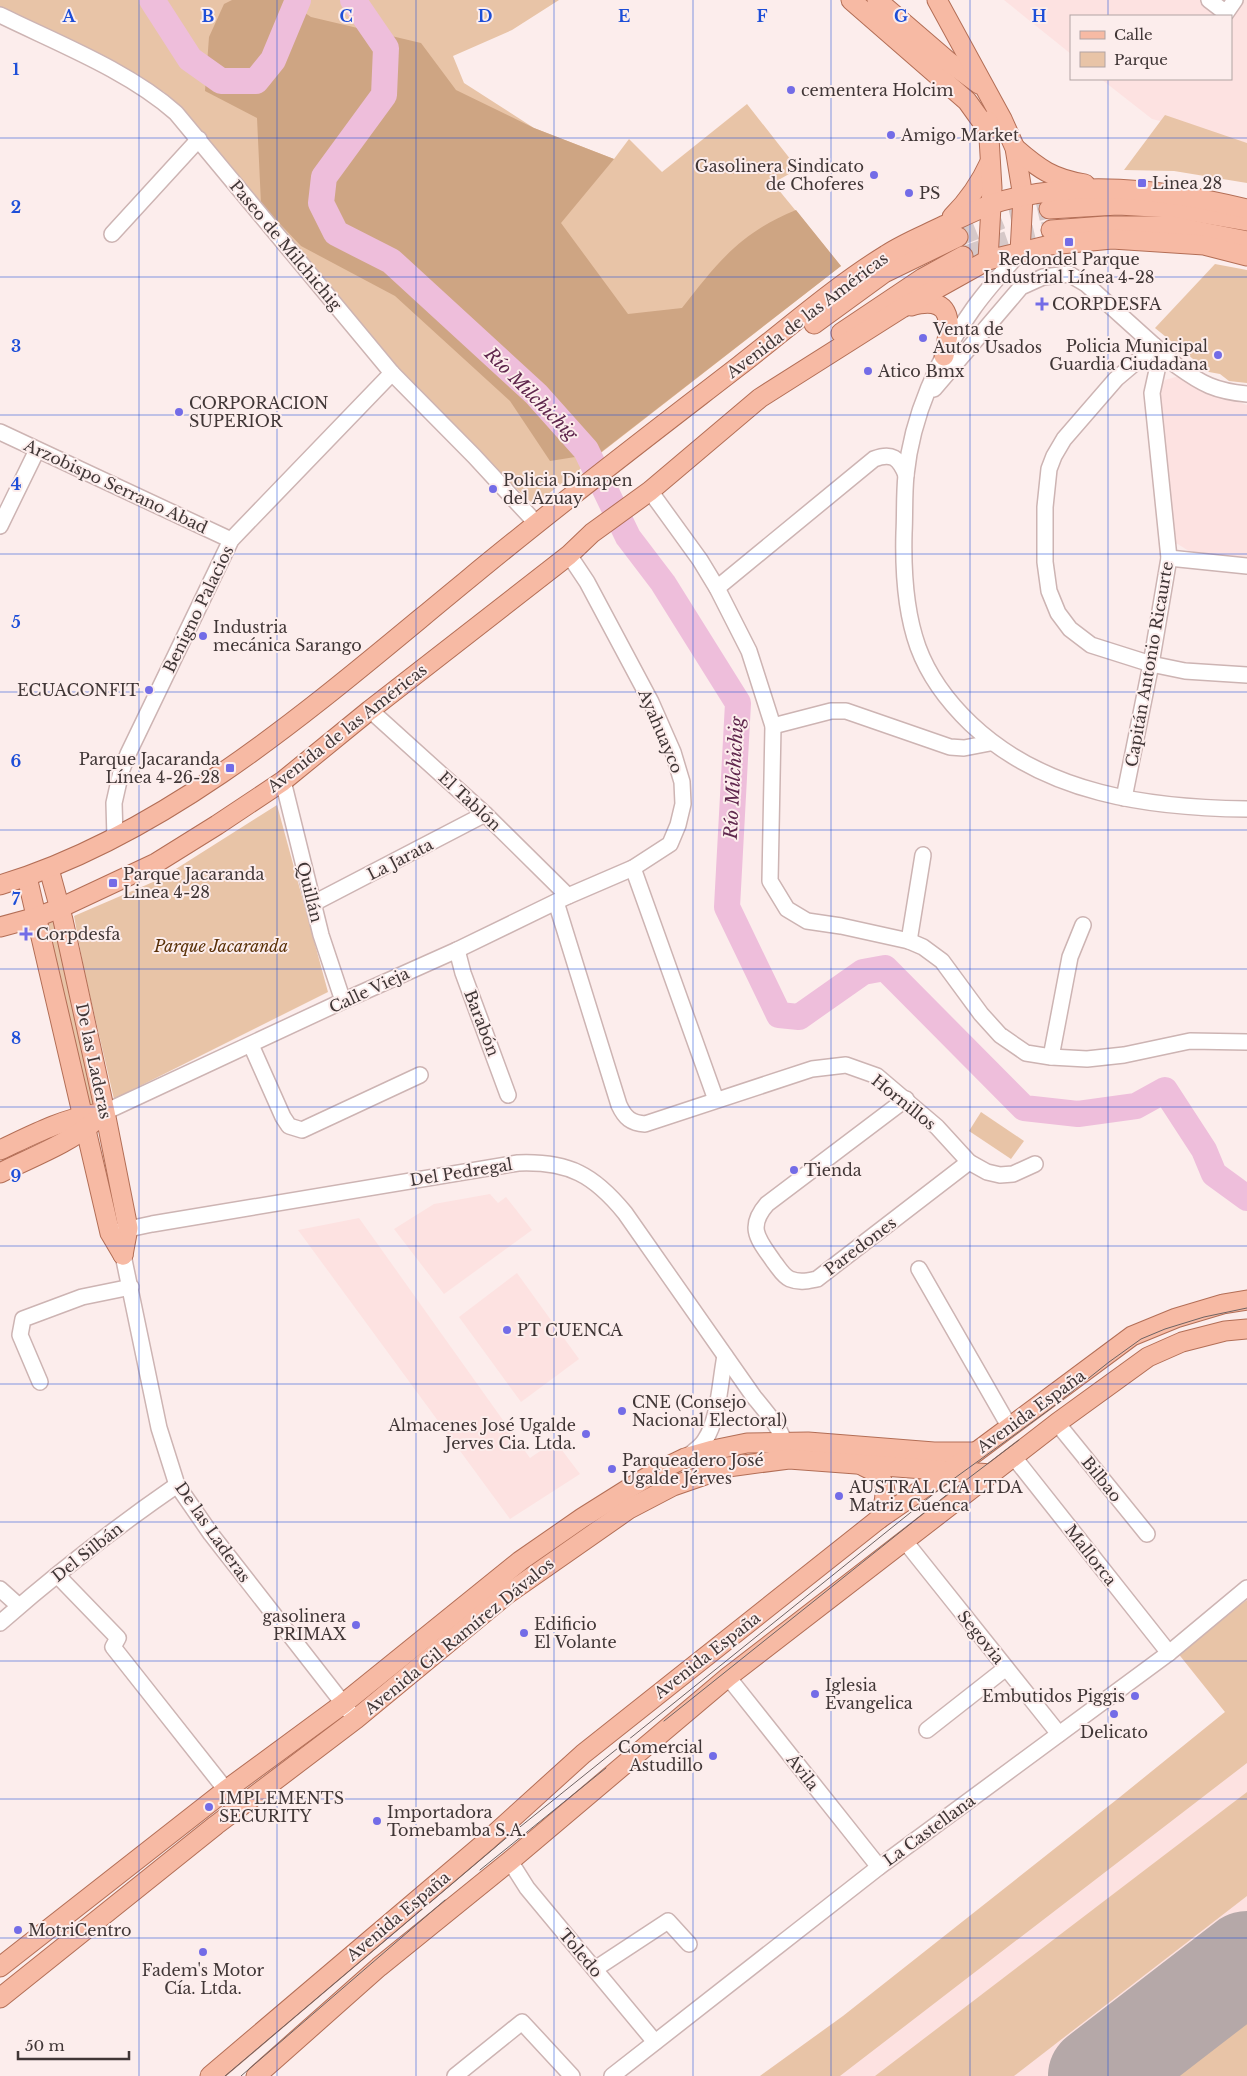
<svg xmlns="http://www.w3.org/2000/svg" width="1247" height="2076" font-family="'Libre Baskerville',serif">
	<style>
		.built { fill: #fde2e1 }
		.green { fill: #e8c4a7 }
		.forest { fill: #cea583 }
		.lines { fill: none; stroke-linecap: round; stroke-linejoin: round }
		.river { stroke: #eebedb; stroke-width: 26 }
		.runway { stroke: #b5a8a8; stroke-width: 100 }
		.major-tunnel { stroke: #d6c8c8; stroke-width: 19; stroke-dasharray: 19 9; stroke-linecap: butt }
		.minor-casing { stroke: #cdb4b3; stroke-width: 18 }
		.major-casing { stroke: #b36e56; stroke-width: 21 }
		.minor { stroke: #fff; stroke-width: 15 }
		.major { stroke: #f7baa4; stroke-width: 19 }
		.tram { stroke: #6e6363; stroke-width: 1 }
		.grid { fill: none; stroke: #1d4ed8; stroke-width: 1; stroke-opacity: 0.55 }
		.poi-dot { fill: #736ce7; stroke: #fcedec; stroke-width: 2 }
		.labels { text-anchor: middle; stroke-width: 4; stroke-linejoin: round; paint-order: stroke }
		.poi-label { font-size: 16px; fill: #403636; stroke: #fcedec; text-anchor: start }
		.street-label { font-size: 16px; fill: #403636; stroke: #fcedec }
		.park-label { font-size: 16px; font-style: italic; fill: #5a3108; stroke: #fcedec }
		.water-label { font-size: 18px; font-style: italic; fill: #5f264d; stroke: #fcedec }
		.grid-label { font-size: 16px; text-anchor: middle; font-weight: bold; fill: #1d4ed8; stroke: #fcedec; stroke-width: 4; stroke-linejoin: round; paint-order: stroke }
	</style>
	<rect width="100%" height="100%" fill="#fcedec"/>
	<g class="built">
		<path d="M 1004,0 L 1247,0 L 1247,143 L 1152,119 L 1101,79 L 1231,79 L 1231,16 L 1071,16 L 1071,54 Z"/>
		<path d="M 1179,376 L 1206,391 L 1247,405 L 1247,557 L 1211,555 L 1189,551 L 1176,543 L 1159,390 L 1165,380 Z"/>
		<path d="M 490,1194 L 498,1203 L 506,1197 L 532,1230 L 444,1294 L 394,1229 L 434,1204 Z"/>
		<path d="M 359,1218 L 530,1458 L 555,1441 L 580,1474 L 510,1519 L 298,1230 Z"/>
		<path d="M 517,1273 L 579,1359 L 521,1402 L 459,1317 Z"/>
		<path d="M 1247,1596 L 1247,2076 L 760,2076 L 843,2016 L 1120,1797 L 1225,1712 L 1177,1652 Z"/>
	</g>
	<g class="green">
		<path d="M 0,0 L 559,0 L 512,30 L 453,56 L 464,83 L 534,128 L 614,159 L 629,139 L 662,172 L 747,104 L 798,169 L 773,183 L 841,266 L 534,505 L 406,385 L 304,254 L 164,92 L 0,7 Z"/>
		<path d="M 1165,115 L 1247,143 L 1247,183 L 1174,171 L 1124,170 Z"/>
		<path d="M 1215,264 L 1247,270 L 1247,383 L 1229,381 L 1220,374 L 1209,372 L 1155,328 Z"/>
		<path d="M 277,805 L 328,992 L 114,1099 L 84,970 L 74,916 L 160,879 Z"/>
		<path d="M 56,918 L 100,1104 L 86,1109 L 42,923 Z"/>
		<path d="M 981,1112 L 1024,1141 L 1011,1159 L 969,1131 Z"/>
		<path d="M 1247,1600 L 1247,1763 L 840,2076 L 760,2076 L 843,2016 L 1120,1797 L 1225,1712 L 1177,1652 Z"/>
		<path d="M 1247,1792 L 1247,1896 L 1014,2076 L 875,2076 Z"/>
		<path d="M 1247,2017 L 1247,2076 L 1171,2076 Z"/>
	</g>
	<path class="forest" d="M 232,0 L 286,0 L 311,17 L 421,43 L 456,90 L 534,128 L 614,159 L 561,223 L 628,314 L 682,308 C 718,262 740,233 796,210 L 841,266 L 600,453 L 550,461 L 510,401 L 395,296 L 301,246 L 261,204 L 257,118 L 205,91 L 209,37 L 224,4 Z"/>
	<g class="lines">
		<g class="river">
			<path d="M 152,0 L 190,59 L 221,81 L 256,81 L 273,60 L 298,0"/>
			<path d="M 353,0 L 386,48 L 384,95 L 324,177 L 321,203 L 336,233 L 391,261 L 536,394 L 586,450 L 628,537 L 663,583 L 738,703 L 727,907 L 779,1015 L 799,1017 L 863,972 L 885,968 L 1024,1108 L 1078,1114 L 1136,1106 L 1165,1090 L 1204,1150 L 1214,1174 L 1247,1198"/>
		</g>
		<path class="runway" d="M 1098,2076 L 1247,1961"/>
		<g class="major-tunnel">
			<path d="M 958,237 L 1003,219 L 1049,209"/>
			<path d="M 963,256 L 1009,240 L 1051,230"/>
		</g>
		<g class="minor-casing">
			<g id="minor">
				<path d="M 1209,0 L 1226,13 L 1235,0"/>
				<path d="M 0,15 C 57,43 129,71 176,113 L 392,373 L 474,456 L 536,523"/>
				<path d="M 112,234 L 199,139"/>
				<path d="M 1020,252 C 1004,271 987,289 973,309 C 938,357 912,416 906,475 C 904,495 905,514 904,533 C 903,571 905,611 918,647 C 929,677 948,702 971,724 C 1045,794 1149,808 1247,809"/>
				<path d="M 1155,346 L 1116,379 L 1064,439 L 1054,456 L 1049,469 L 1045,507 L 1045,562 L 1049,591 L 1058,613 L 1070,629 L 1091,645 L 1151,664 L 1185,671 L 1247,675"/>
				<path d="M 934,389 L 1021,287 L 1043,277 L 1069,274 L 1086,284 L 1177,366 C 1202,384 1215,391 1247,394"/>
				<path d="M 0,432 L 231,540"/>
				<path d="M 650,491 L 700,560 L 717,588 L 749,651 L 773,726 L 770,881 L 787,909 L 807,921 L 841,926 L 909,941 L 923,947 L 942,961 L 981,1014 L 1000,1035 L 1026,1053 L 1051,1057 L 1087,1059 L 1124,1055 L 1190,1041 L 1247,1042"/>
				<path d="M 0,526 L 37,450"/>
				<path d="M 1169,558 L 1247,566"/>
				<path d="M 717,588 L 874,459 C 892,452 899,458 906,475"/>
				<path d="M 370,710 L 485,814 L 568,896"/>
				<path d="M 773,726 L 831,711 L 846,711 L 950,747 L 964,748 L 990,743"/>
				<path d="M 283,781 L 321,935 L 343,1001"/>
				<path d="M 1124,798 L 1151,664 L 1169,558 L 1152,393 L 1161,352"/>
				<path d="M 115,838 L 114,803 L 121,772 L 128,754 L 231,540 L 392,373"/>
				<path d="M 633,868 L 716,1100"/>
				<path d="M 556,902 L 619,1105 C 625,1118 631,1123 645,1124 L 812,1069 L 846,1065 L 877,1076 L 937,1127 L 969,1162 L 987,1172 L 1000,1175 L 1013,1174 L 1035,1164"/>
				<path d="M 314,903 L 485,814"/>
				<path d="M 909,941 L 923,855"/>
				<path d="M 457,950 L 463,973 L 508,1095"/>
				<path d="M 251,1045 L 283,1117 L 289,1126 L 302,1130 L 420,1075"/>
				<path d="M 1051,1057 L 1070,957 L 1083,925"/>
				<path d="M 906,1099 L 767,1204 C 746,1228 759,1240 774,1262 C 779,1268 783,1276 790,1279 C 800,1283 807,1281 817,1279 L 969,1162"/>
				<path d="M 105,1112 L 343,1001 L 457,950 L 568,896 L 633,868 L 670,844 L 678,825 L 683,804 L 682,782 L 673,752 L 651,702 L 587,582 L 569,555"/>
				<path d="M 119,1231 L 152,1224 L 518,1163 C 569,1161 594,1175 625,1213 L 754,1397 C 768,1414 783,1431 788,1452"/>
				<path d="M 123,1255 L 159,1428 L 177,1485 L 211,1534 L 349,1711"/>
				<path d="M 919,1269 L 1009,1426"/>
				<path d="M 40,1382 L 20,1335 L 23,1319 L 82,1297 L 131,1287"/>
				<path d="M 1057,1423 L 1147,1534"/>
				<path d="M 688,1456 C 694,1451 701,1447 705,1440 C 719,1419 720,1381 725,1356"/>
				<path d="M 1013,1456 L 1169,1653"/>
				<path d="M 904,1540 L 1059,1734"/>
				<path d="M 57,1575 L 118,1638 L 113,1647 L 226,1790"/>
				<path d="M 0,1589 L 19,1606"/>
				<path d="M 0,1623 C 56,1574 116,1527 177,1485"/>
				<path d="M 728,1677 L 879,1867"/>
				<path d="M 927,1730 L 1006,1668"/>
				<path d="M 510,1861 L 527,1888 L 655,2042"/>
				<path d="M 595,1969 L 668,1921 L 689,1944"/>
				<path d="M 455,2076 L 522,2022 L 572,2076"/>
				<path d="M 612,2076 L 879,1867 L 1169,1653 L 1247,1588"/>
			</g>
		</g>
		<g class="major-casing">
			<g id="major">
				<path d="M 851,0 L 967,101 L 990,133"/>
				<path d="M 877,0 L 949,62 L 979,84"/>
				<path d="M 937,0 L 1002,119 L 1015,148 L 1023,197 L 1020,252"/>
				<path d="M 1015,148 C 1039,169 1053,179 1085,184"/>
				<path d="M 1049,209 L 1118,205 L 1171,208 L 1247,221"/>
				<path d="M 952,217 C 969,200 980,184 990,162"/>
				<path d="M 1051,230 L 1105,226 L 1172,226 L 1247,241"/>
				<path d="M 988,260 L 992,188 L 988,121"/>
				<path d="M 911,306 C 955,294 951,325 944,356"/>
				<path d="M 814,324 L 884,273 L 958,237"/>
				<path d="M 841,333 L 923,278 L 963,256"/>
				<path d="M 49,869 L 63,920 L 105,1112 L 128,1228 L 123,1255"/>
				<path d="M 27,877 L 110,1233 L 123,1255"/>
				<path d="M 0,885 C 174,833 328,694 466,581 C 555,507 647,437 739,366 C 787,329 834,287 886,255 C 904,243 925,235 945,225 C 960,218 976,210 992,204 C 1075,178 1164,189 1247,209"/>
				<path d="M 0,927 L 37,917 L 60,908 L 156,863 L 217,825 L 283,781 L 370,710 L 569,555 L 592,533 L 650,491 L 760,398 L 902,308 L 988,260 L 1050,245 L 1112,239 L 1204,245 L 1247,256"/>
				<path d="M 0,1150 C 30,1136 62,1119 94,1114"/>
				<path d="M 0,1173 C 32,1157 68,1144 95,1121"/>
				<path d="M 863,1466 C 890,1477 888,1495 879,1519"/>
				<path d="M 0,1967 L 226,1790 L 343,1704 L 520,1561 L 582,1518 L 652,1474 L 685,1458 L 713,1450 L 747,1443 L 808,1442 L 934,1452 L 975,1452"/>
				<path d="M 0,1998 L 216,1825 L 356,1719 L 506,1595 L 629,1509 L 673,1486 L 728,1467 L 789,1459 L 991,1474"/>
				<path d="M 210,2076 L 488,1840 L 583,1754 L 879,1519 L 976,1452 L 1132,1336 L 1176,1318 L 1223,1304 L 1247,1300"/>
				<path d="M 256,2076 L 379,1967 L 510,1861 L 728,1677 L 1057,1423 L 1148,1357 L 1182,1342 L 1225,1331 L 1247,1329"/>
			</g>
		</g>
		<use href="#minor" class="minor"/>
		<use href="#major" class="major"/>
		<g class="tram">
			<path d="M 664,1721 L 949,1493 L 1019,1440"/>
			<path d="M 480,1870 L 606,1768"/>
			<path d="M 225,2076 L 505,1839 L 941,1488 L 1050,1409 L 1109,1362 L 1141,1339 L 1165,1329 L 1204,1317 L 1247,1308"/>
			<path d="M 241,2076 L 445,1900"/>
		</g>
	</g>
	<path class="grid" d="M 139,0 L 139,2076M 277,0 L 277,2076M 416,0 L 416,2076M 554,0 L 554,2076M 693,0 L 693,2076M 831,0 L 831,2076M 970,0 L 970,2076M 1108,0 L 1108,16M 1108,79 L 1108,2076M 0,138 L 1247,138M 0,277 L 1247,277M 0,415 L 1247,415M 0,554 L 1247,554M 0,692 L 1247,692M 0,830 L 1247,830M 0,969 L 1247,969M 0,1107 L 1247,1107M 0,1246 L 1247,1246M 0,1384 L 1247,1384M 0,1522 L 1247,1522M 0,1661 L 1247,1661M 0,1799 L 1247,1799M 0,1938 L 1247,1938"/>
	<g class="poi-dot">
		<circle cx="791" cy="90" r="5"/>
		<circle cx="891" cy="135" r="5"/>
		<circle cx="874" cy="175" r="5"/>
		<rect x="1137" y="178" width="10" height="10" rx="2.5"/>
		<circle cx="909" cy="193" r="5"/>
		<rect x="1064" y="237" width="10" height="10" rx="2.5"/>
		<path d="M1039.5 296.5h5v5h5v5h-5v5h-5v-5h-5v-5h5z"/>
		<circle cx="923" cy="338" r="5"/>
		<circle cx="1218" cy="355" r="5"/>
		<circle cx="868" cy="371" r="5"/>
		<circle cx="179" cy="412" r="5"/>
		<circle cx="493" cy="489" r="5"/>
		<circle cx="203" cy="636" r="5"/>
		<circle cx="149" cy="690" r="5"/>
		<rect x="225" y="763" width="10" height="10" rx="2.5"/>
		<rect x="108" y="878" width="10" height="10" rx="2.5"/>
		<path d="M23.5 926.5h5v5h5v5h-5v5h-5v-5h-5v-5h5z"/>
		<circle cx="794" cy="1170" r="5"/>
		<circle cx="507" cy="1330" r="5"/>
		<circle cx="622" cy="1411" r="5"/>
		<circle cx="586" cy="1434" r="5"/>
		<circle cx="612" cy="1469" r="5"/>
		<circle cx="839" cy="1496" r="5"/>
		<circle cx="356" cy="1625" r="5"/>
		<circle cx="524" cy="1633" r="5"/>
		<circle cx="815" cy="1694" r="5"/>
		<circle cx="1135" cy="1696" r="5"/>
		<circle cx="1114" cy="1714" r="5"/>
		<circle cx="713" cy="1756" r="5"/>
		<circle cx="209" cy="1807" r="5"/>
		<circle cx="377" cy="1821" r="5"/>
		<circle cx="18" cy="1930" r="5"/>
		<circle cx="203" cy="1952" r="5"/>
	</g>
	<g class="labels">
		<g class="poi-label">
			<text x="801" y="96">cementera Holcim</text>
			<text x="901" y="141">Amigo Market</text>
			<text x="864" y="172" text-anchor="end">Gasolinera Sindicato<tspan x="864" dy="18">de Choferes</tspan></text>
			<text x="1152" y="189">Linea 28</text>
			<text x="919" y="199">PS</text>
			<text x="1069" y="265" text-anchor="middle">Redondel Parque<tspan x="1069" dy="18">Industrial Línea 4-28</tspan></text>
			<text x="1052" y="310">CORPDESFA</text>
			<text x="933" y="335">Venta de<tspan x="933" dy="18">Autos Usados</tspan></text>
			<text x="1208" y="352" text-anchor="end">Policia Municipal<tspan x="1208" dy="18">Guardia Ciudadana</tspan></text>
			<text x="878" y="377">Atico Bmx</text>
			<text x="189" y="409">CORPORACION<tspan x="189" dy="18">SUPERIOR</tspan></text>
			<text x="503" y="486">Policia Dinapen<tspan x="503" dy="18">del Azuay</tspan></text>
			<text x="213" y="633">Industria<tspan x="213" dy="18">mecánica Sarango</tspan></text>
			<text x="139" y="696" text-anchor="end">ECUACONFIT</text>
			<text x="220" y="765" text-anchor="end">Parque Jacaranda<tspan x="220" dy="18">Línea 4-26-28</tspan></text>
			<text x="123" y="880">Parque Jacaranda<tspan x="123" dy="18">Linea 4-28</tspan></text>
			<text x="36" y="940">Corpdesfa</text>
			<text x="804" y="1176">Tienda</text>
			<text x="517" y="1336">PT CUENCA</text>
			<text x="632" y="1408">CNE (Consejo<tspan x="632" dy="18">Nacional Electoral)</tspan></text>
			<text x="576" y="1431" text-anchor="end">Almacenes José Ugalde<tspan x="576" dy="18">Jerves Cia. Ltda.</tspan></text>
			<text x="622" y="1466">Parqueadero José<tspan x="622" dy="18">Ugalde Jérves</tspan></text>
			<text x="849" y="1493">AUSTRAL CIA LTDA<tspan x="849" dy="18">Matriz Cuenca</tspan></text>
			<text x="346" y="1622" text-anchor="end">gasolinera<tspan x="346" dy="18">PRIMAX</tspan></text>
			<text x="534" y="1630">Edificio<tspan x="534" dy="18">El Volante</tspan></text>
			<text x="825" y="1691">Iglesia<tspan x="825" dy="18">Evangelica</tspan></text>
			<text x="1125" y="1702" text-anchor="end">Embutidos Piggis</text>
			<text x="1114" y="1738" text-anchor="middle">Delicato</text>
			<text x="703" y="1753" text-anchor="end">Comercial<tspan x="703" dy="18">Astudillo</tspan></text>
			<text x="219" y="1804">IMPLEMENTS<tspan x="219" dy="18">SECURITY</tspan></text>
			<text x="387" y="1818">Importadora<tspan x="387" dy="18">Tomebamba S.A.</tspan></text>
			<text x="28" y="1936">MotriCentro</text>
			<text x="203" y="1976" text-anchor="middle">Fadem's Motor<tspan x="203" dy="18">Cía. Ltda.</tspan></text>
		</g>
		<g class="street-label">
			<text transform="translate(286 245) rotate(50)" y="6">Paseo de Milchichig</text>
			<text transform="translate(807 315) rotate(-37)" y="6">Avenida de las Américas</text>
			<text transform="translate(116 486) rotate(25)" y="6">Arzobispo Serrano Abad</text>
			<text transform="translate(198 609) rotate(-64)" y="6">Benigno Palacios</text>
			<text transform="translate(1149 664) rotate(-80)" y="6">Capitán Antonio Ricaurte</text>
			<text transform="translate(347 728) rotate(-38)" y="6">Avenida de las Américas</text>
			<text transform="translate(661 731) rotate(67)" y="6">Ayahuayco</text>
			<text transform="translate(470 801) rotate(43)" y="6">El Tablón</text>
			<text transform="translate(400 859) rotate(-27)" y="6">La Jarata</text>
			<text transform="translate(310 892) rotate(76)" y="6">Quillán</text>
			<text transform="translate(369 990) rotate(-25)" y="6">Calle Vieja</text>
			<text transform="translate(482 1023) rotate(69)" y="6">Barabón</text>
			<text transform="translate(94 1061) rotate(78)" y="6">De las Laderas</text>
			<text transform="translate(904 1102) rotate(39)" y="6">Hornillos</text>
			<text transform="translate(461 1172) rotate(-9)" y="6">Del Pedregal</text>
			<text transform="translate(860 1246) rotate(-37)" y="6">Paredones</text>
			<text transform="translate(1031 1411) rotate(-36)" y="6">Avenida España</text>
			<text transform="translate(1102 1479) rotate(51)" y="6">Bilbao</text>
			<text transform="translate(213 1532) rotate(55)" y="6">De las Laderas</text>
			<text transform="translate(87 1552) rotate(-38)" y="6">Del Silbán</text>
			<text transform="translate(1091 1555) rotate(52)" y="6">Mallorca</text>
			<text transform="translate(459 1636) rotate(-39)" y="6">Avenida Gil Ramírez Dávalos</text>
			<text transform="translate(981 1637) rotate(51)" y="6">Segovia</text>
			<text transform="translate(707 1655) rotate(-38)" y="6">Avenida España</text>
			<text transform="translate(803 1772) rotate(52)" y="6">Ávila</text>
			<text transform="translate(929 1830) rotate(-36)" y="6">La Castellana</text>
			<text transform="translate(398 1916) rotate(-40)" y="6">Avenida España</text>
			<text transform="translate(581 1953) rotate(50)" y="6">Toledo</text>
		</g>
		<g class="park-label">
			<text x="221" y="952">Parque Jacaranda</text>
		</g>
		<g class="water-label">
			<text transform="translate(531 394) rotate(45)" y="6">Río Milchichig</text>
			<text transform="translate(734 778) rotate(-87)" y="6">Río Milchichig</text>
		</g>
	</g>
	<g class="grid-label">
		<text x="69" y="22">A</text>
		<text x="208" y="22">B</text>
		<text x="346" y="22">C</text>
		<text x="485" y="22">D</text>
		<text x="624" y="22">E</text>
		<text x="762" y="22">F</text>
		<text x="901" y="22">G</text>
		<text x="1039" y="22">H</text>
		<text x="16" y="75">1</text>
		<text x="16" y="213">2</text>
		<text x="16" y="352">3</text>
		<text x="16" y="490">4</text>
		<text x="16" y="628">5</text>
		<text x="16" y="767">6</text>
		<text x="16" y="905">7</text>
		<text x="16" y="1044">8</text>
		<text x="16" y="1182">9</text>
	</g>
	<rect x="1070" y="15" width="162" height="65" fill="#fcedec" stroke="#b1a4a3"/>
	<rect x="1080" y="31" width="25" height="8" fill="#f7baa4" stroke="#b1a4a3"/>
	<text x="1114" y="40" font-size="15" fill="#403636">Calle</text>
	<rect x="1080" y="52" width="25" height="15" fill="#e8c4a7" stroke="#b1a4a3"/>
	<text x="1114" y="65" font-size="15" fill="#403636">Parque</text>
	<path d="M18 2051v8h111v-8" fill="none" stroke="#403636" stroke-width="2.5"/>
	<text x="25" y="2051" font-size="15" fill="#403636" stroke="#fcedec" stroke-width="4" paint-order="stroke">50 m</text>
</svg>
